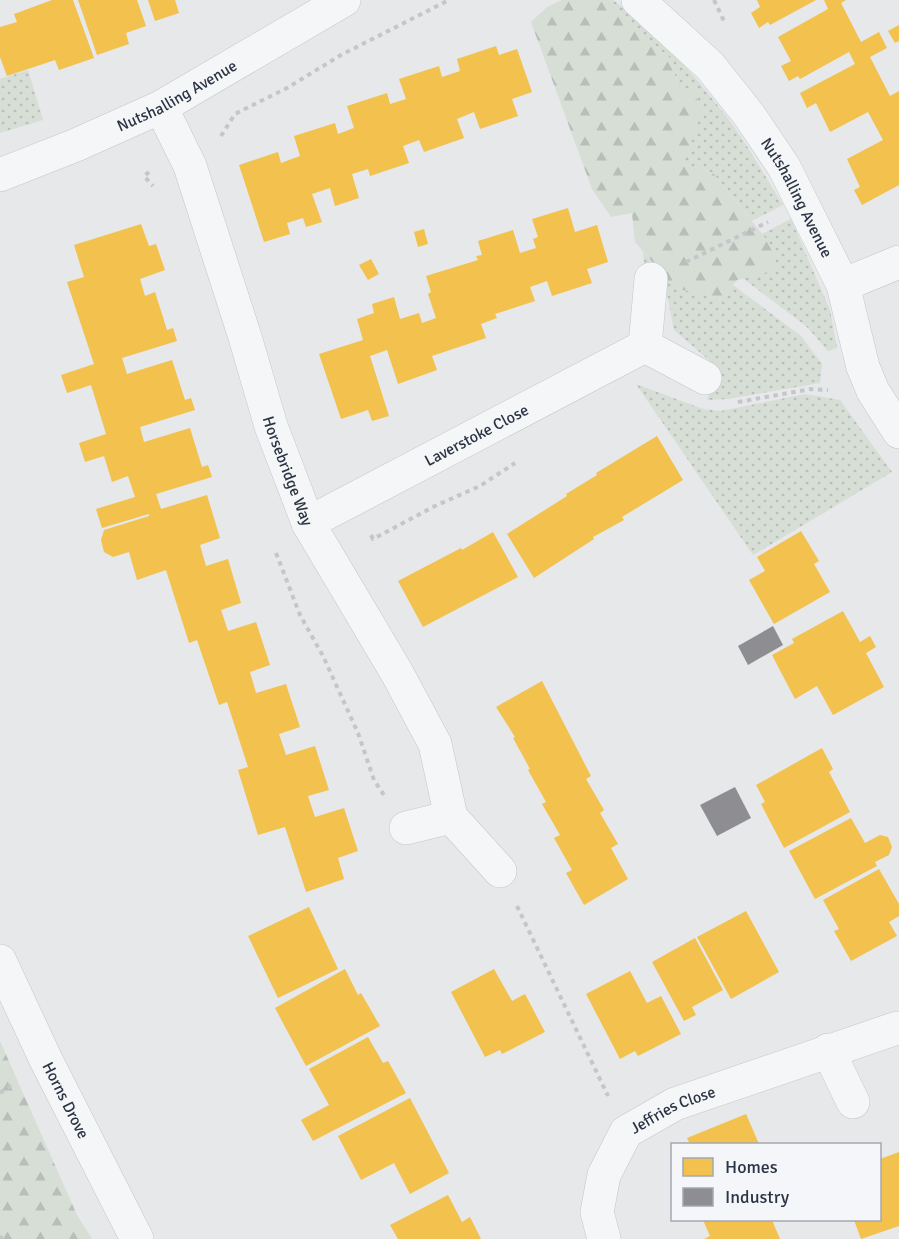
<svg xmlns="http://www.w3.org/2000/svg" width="899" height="1239" font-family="Signika,sans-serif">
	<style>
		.green { fill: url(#green-dots) }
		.forest { fill: url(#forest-firs) }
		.homes { fill: #f2c14e }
		.industry { fill: #8d8d92 }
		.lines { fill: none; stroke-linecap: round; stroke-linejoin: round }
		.street-casing { stroke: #c4c6c8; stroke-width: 34 }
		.path { stroke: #c5c6ca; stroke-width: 4; stroke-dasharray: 4.5 4.5; stroke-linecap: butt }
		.street { stroke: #f5f6f7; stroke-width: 33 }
		.labels { text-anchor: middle; stroke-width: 6; stroke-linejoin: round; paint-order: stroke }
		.street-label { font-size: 16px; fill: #2b3445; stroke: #f4f6f9 }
	</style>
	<defs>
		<pattern id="green-dots" width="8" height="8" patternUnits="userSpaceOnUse" patternTransform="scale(1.5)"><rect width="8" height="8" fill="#d6ded6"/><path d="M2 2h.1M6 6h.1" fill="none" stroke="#b8bfb9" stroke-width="1.8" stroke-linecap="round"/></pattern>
		<pattern id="forest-firs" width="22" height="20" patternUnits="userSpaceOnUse" patternTransform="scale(1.5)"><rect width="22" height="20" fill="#d6ded6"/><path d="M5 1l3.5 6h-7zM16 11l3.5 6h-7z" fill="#b8bfb9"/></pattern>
	</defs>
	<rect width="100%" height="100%" fill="#e6e8ea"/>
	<g class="green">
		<path d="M 610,0 L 613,0 C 655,30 692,72 723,112 C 746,141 764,175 783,205 L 752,221 L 713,173 L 683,164 L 678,85 L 669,57 L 644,38 Z"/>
		<path d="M 28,70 L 43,120 L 0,133 L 0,79 Z"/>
		<path d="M 791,219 L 830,310 L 837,348 L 828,351 L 806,326 L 716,258 Z"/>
		<path d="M 643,252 L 676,288 L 722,299 L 733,285 L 801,336 L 822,364 L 820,383 L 728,399 L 707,400 L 718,368 L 674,330 L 665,284 L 644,262 Z"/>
		<path d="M 636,384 L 703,409 L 721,411 L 805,394 L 840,400 L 892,472 L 753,555 Z"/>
	</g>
	<g class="forest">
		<path d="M 562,0 L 610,0 L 644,38 L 669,57 L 678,85 L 694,91 L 701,112 L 683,164 L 713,173 L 775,250 L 775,271 L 737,280 L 722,299 L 675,288 L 635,242 L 632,213 L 611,217 L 592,189 L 531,22 L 547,7 Z"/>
		<path d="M 0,1041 L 77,1215 L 92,1239 L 0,1239 Z"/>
	</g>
	<g class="homes">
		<path d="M 52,0 L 73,0 L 94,58 L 59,70 L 55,60 L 7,76 L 0,57 L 0,27 L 17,22 L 14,14 Z"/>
		<path d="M 78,0 L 137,0 L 146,26 L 126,33 L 129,44 L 97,55 Z"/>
		<path d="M 148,0 L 175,0 L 179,13 L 155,21 Z"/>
		<path d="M 757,0 L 816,0 L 770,25 L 768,22 L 759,28 L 751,13 L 760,7 Z"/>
		<path d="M 824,0 L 846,0 L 841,3 L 861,42 L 879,32 L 887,48 L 870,57 L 890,96 L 899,91 L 899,185 L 862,205 L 854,190 L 860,187 L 847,159 L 883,140 L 868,112 L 830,132 L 816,103 L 807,108 L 800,93 L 855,64 L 849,52 L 800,79 L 798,76 L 789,81 L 781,66 L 791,61 L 778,37 L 828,9 Z"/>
		<path d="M 899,25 L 899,41 L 895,43 L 888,31 Z"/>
		<path d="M 496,46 L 499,55 L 517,49 L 532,92 L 512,99 L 518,116 L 480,129 L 474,112 L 457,119 L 464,138 L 424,152 L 419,140 L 403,146 L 409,163 L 370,176 L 368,169 L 352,174 L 359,198 L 335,206 L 330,188 L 312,194 L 322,222 L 306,227 L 303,218 L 287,223 L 290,234 L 264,242 L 239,165 L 278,152 L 281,163 L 300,156 L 294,136 L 335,123 L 338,134 L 354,128 L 347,106 L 387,93 L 390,104 L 406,99 L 399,79 L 439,66 L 442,77 L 460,71 L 457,59 Z"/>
		<path d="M 568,208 L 575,232 L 597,225 L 608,262 L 587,269 L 592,283 L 552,296 L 547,281 L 530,287 L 535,301 L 495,314 L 497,318 L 481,324 L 486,338 L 432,356 L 437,370 L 398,384 L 387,350 L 370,356 L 389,416 L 372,421 L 368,410 L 341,419 L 319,354 L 363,340 L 357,319 L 374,313 L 372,304 L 394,297 L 400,319 L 419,313 L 422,323 L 436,318 L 428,294 L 431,292 L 426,276 L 478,260 L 476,256 L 482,255 L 478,241 L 513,230 L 520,253 L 536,248 L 533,239 L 538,237 L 532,219 Z"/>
		<path d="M 141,224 L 149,246 L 156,244 L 165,270 L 140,279 L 145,296 L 155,292 L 167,330 L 173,328 L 177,341 L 122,358 L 127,374 L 172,360 L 185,400 L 191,398 L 195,410 L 140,427 L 144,442 L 190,428 L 202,467 L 208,465 L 212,477 L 156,494 L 161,509 L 207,495 L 220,538 L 200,545 L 206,566 L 228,559 L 241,603 L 221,610 L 228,631 L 256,622 L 270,665 L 250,672 L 256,693 L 286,684 L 300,727 L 279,734 L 286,755 L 315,746 L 329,790 L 308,796 L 315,817 L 344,808 L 358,851 L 338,858 L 344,879 L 306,892 L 285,827 L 258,835 L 238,770 L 248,767 L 227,702 L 219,705 L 197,640 L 189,643 L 166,570 L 137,580 L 129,552 L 113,557 L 104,552 L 101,540 L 104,530 L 149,516 L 149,514 L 102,528 L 96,509 L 135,497 L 128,476 L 112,482 L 104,456 L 85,462 L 79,443 L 106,434 L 91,385 L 67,393 L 61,375 L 94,364 L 67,282 L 84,277 L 74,245 Z"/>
		<path d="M 424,229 L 428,244 L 418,247 L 414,232 Z"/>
		<path d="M 371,259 L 379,274 L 368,280 L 359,265 Z"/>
		<path d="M 657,436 L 683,480 L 622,517 L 624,520 L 593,537 L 594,539 L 534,578 L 507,534 L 567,496 L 566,494 L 597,475 L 596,473 Z"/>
		<path d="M 801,531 L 819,561 L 814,564 L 830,592 L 774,624 L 749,580 L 765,571 L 757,557 Z"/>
		<path d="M 493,532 L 518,577 L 423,627 L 398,581 L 461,548 L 462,550 Z"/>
		<path d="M 843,611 L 860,642 L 870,636 L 876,647 L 866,653 L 884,687 L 833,715 L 817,686 L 795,699 L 772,655 L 794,643 L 792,639 Z"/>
		<path d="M 542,681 L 591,776 L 586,779 L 604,810 L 600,813 L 618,844 L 611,848 L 628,879 L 584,905 L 566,873 L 572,870 L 554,838 L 560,835 L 542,804 L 546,802 L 528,770 L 530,769 L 513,738 L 515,737 L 496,707 Z"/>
		<path d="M 822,748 L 833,769 L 829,772 L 850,812 L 784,848 L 761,804 L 765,802 L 756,785 Z"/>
		<path d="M 851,818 L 865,843 L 880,835 L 888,837 L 892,847 L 889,855 L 875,862 L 877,866 L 815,899 L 789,851 Z"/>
		<path d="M 879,869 L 899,904 L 899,916 L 889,922 L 897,936 L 851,961 L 834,931 L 839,929 L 823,900 Z"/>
		<path d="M 309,907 L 338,969 L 278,998 L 248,936 Z"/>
		<path d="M 746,911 L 779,972 L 731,999 L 697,937 Z"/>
		<path d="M 695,938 L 723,990 L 692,1007 L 696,1015 L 684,1021 L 652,962 Z"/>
		<path d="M 345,969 L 358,995 L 361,993 L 380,1026 L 306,1066 L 275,1008 Z"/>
		<path d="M 494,969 L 512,1001 L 525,994 L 545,1032 L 502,1054 L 500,1050 L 485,1057 L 451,992 Z"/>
		<path d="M 630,971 L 647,1003 L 661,996 L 681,1034 L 638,1056 L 635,1051 L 620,1059 L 586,994 Z"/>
		<path d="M 368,1037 L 383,1063 L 388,1061 L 406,1093 L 313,1141 L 301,1120 L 329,1105 L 309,1069 Z"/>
		<path d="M 410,1098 L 449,1173 L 410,1194 L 394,1163 L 361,1180 L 338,1136 Z"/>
		<path d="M 746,1114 L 759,1144 L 690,1144 L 687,1138 Z"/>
		<path d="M 899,1152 L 899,1226 L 861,1239 L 854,1220 L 880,1220 L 880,1159 Z"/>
		<path d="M 448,1195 L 462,1222 L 470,1217 L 481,1239 L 398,1239 L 390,1225 Z"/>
		<path d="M 703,1220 L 772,1220 L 780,1239 L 704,1239 L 710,1236 Z"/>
	</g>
	<g class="industry">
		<path d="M 773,626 L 783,645 L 748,665 L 738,646 Z"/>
		<path d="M 735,787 L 751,818 L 717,836 L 700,805 Z"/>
	</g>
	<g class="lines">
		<g class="street-casing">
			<g id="street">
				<path id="s1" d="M 638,0 L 710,66 L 749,115 L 784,167 L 843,285 L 863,367 L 873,391 L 899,432"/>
				<path id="s2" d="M 161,107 L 190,166 L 245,337 L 271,426 L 308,523 L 397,673 L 435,744 L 451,817 L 500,871"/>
				<path id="s3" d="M 0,175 L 76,145 L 161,107 L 344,0"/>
				<path d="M 843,285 L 899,262"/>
				<path d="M 645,346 L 651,279"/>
				<path id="s4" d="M 308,523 L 645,346 L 705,378"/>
				<path d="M 406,828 L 451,817"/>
				<path id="s5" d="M 0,961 L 46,1060 L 137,1239"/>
				<path d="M 828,1050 L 853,1102"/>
				<path id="s6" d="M 604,1239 L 597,1212 L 604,1175 L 626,1132 L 675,1104 L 897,1028"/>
			</g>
		</g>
		<g class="path">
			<path d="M 714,0 L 724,21"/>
			<path d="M 221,136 L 235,114 L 287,88 L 341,55 L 449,0"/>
			<path d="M 149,172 L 144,176 L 153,186"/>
			<path d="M 686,262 L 768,222"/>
			<path d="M 738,402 L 811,389 L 828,390"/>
			<path d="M 371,535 L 373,539 L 435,506 L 480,486 L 515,463"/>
			<path d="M 276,553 L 300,615 L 323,656 L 358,733 L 374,780 L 384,795"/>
			<path d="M 517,906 L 608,1096"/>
			<path d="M 0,1093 L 14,1083"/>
			<path d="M 0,1236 L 2,1239"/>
		</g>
		<use href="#street" class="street"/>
	</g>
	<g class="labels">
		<g class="street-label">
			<text dy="6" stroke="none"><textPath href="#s3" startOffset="194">Nutshalling Avenue</textPath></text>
			<text dy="6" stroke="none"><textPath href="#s1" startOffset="256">Nutshalling Avenue</textPath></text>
			<text dy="6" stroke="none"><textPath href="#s4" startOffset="190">Laverstoke Close</textPath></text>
			<text dy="6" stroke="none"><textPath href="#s2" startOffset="386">Horsebridge Way</textPath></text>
			<text dy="6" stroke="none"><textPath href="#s5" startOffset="154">Horns Drove</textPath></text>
			<text dy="6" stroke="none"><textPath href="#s6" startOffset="166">Jeffries Close</textPath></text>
		</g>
	</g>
	<rect x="671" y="1143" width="210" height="78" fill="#f4f6f9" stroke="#a4a8b1" stroke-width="1.5"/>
	<rect x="683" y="1158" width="30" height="18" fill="#f2c14e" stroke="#a4a8b1" stroke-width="1.5"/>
	<text x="725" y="1173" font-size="18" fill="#2b3445">Homes</text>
	<rect x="683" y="1188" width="30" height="18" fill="#8d8d92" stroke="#a4a8b1" stroke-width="1.5"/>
	<text x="725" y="1203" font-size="18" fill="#2b3445">Industry</text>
</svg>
